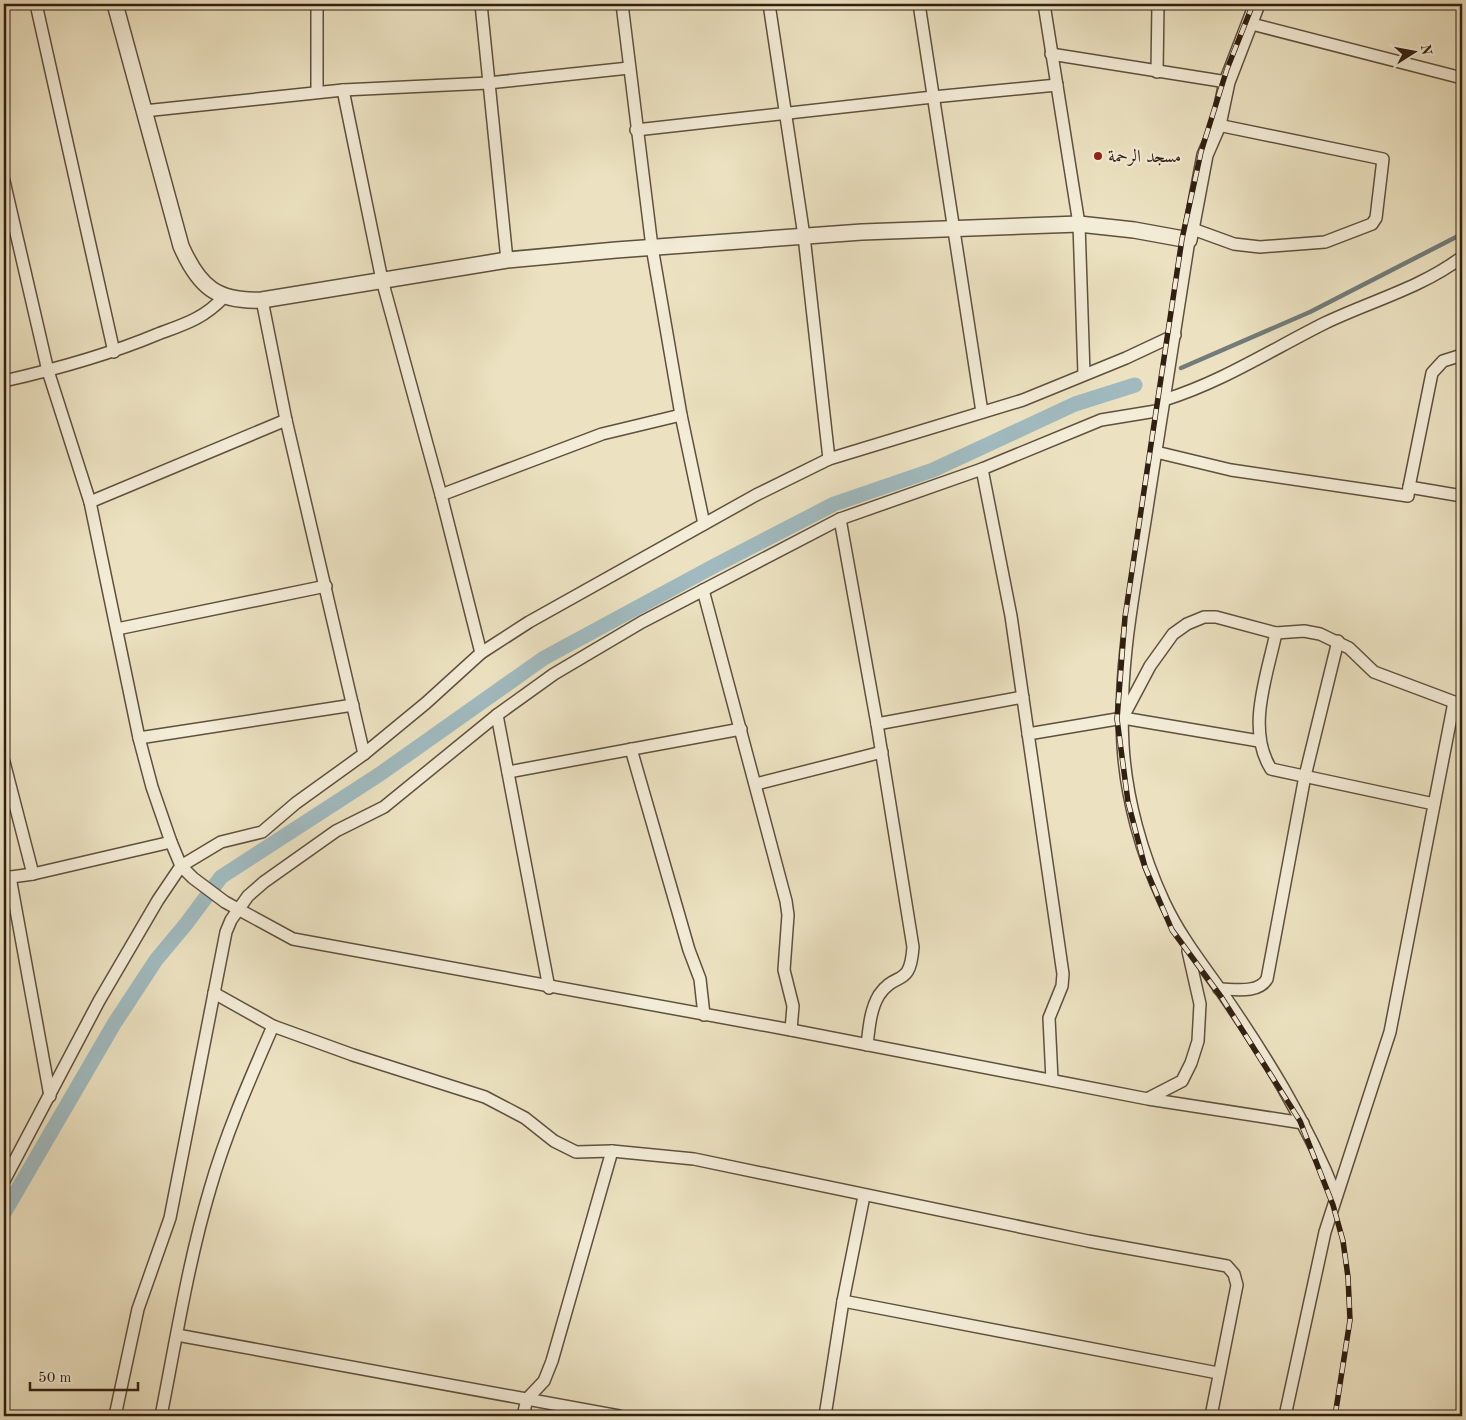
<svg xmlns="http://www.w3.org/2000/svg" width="1466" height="1420" font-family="'Old Standard TT',Amiri,serif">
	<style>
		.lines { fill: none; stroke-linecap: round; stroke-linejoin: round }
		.stream { stroke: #737c7a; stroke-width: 4.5 }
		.canal { stroke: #a0babf; stroke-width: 15 }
		.minor-casing { stroke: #5f503e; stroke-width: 14 }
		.tertiary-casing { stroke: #5f503e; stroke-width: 18 }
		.minor { stroke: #f3ecd7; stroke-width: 11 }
		.tertiary { stroke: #f3ecd7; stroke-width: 15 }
		.rail-casing { stroke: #301f12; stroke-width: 5.5 }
		.rail { stroke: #f3ecd7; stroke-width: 4; stroke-dasharray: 11; stroke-linecap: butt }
		.poi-dot { fill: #8f2418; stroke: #f3ecd7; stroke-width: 2 }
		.labels { text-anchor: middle; stroke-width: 4.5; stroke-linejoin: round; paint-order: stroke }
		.poi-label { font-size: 18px; fill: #301f12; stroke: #f3ecd7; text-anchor: start }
	</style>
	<rect width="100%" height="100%" fill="#ece2c1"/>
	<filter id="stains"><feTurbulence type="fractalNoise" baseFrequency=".004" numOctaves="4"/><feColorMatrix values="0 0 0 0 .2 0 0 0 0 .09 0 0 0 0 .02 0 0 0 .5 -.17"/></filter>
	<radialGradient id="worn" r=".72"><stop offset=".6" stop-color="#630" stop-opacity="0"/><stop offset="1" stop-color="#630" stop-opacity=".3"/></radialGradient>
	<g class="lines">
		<path class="stream" d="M 1181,368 L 1310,312 L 1462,234"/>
		<path class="canal" d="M 4,1213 L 114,1024 L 156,960 L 186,924 L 221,877 L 380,774 L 544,658 L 716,565 L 834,504 L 933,470 L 1075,404 L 1135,385"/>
		<g class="minor-casing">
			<g id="minor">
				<path d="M 36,4 L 114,352"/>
				<path d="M 481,4 L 507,260"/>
				<path d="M 622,4 L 652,247 L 681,415 L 704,524"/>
				<path d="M 769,4 L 804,236 L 829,459"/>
				<path d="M 919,4 L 982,412"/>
				<path d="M 1044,4 L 1079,224 L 1084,374"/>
				<path d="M 1248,23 L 1462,78"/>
				<path d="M 1051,54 L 1227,82"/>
				<path d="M 1157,72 L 1158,4"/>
				<path d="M 343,90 L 382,280 L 441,495 L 481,653"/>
				<path d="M 317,92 L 317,4"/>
				<path d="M 144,111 L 343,90 L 488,83 L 629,68"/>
				<path d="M 636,130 L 933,97 L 1057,85"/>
				<path d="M 4,181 L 48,371 L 90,502 L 139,738 L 152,787 L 171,842 L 181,866 L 193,878 L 225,902 L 293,939 L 791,1030 L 1148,1099 L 1303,1123"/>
				<path d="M 1190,228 L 1234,244 L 1260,247 L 1325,242 L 1372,224 L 1376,218 L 1383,159 L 1218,125"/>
				<path d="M 1189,240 C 1176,328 1162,415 1148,502 C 1136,582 1118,664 1123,745 C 1126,798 1142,855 1164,902 C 1179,934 1199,960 1219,988 C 1264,1053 1307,1122 1336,1196"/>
				<path d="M 262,300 L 286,420 L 364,754"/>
				<path d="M 4,381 C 57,369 108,355 158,334 C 185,324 203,319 224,297"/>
				<path d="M 1164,400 C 1222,382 1271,350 1325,323 C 1371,301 1421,288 1462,257"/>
				<path d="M 1156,452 L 1231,470 L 1408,496 L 1409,487 L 1462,496"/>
				<path d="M 982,469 L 1011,616 L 1063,974 L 1062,986 L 1049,1018 L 1052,1080"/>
				<path d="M 1409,487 L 1432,373 L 1443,361 L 1462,355"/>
				<path d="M 441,495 L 602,434 L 681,415"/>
				<path d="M 90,502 L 286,420"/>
				<path d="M 840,519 L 877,724 L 913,947 C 910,989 896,970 879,995 C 870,1010 869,1029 867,1045"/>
				<path d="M 703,590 L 786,901 L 788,915 L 784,970 L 793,1006 L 791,1030"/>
				<path d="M 117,629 L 326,586"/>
				<path d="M 1276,633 C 1267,676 1246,729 1271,769 L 1434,804"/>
				<path d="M 497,715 L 549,988"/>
				<path d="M 1123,717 L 1150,666 L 1173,634 L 1187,624 L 1204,617 L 1216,617 L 1276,633 L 1304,631 L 1320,634 L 1349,648 L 1374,672 L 1454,702"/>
				<path d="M 877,724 L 1023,697"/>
				<path d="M 1028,734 L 1123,718 L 1259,741"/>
				<path d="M 139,738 L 353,705"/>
				<path d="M 631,749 L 689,950 L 700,979 L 704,1015"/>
				<path d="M 4,762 L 33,874"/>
				<path d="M 508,772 L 741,729"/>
				<path d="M 756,784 L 882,752"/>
				<path d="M 10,877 L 50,1096"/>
				<path d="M 4,878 L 33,874 L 171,842"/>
				<path d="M 1219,989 C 1234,989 1258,994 1267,979 L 1305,776 L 1338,641"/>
				<path d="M 214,993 L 273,1026 L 353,1055 L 485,1097 L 525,1118 L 554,1141 L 576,1152 L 612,1151 L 694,1159 L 1088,1241 L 1227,1266 L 1234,1274 L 1237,1285 L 1211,1416"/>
				<path d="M 1149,1098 L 1182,1081 L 1191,1063 L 1198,1041 L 1200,1004 L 1188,951"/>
				<path d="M 4,1181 L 99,1001 L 158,900 L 181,866 L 221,842 L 262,832 L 296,803 L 364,754 L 426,703 L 481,653 L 529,622 L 756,495 L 829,459 L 1023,400 L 1126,358 L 1175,335"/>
				<path d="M 843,1301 L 1218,1373"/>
				<path d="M 177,1335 L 619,1416"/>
				<path d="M 115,1416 L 138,1309 L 170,1218 L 226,932 L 231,920 L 248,896 L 264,882 L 336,831 L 384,807 L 497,715 L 554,674 L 642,622 L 840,519 L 982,469 L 1101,420 L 1162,410"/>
				<path d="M 161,1416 C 176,1340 188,1263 210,1189 C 226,1133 250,1079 273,1026"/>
				<path d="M 523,1416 L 527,1399 L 544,1381 L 552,1361 L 612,1151"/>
				<path d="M 825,1416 L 843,1301 L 864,1196"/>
				<path d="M 1285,1416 L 1325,1232 L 1390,1032 L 1454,702 L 1462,704"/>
			</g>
		</g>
		<g class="tertiary-casing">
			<path id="tertiary" d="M 115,4 L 181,246 C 199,287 217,302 262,300 L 507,260 L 616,250 L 862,232 L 1079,224 L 1134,230 L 1189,240 L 1205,155 L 1218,125 L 1227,82 L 1257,4"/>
		</g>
		<use href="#minor" class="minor"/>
		<use href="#tertiary" class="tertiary"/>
		<g class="rail-casing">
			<path id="rail" d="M 1253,4 L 1227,69 L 1201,152 L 1182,239 L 1125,617 L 1117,719 L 1128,802 L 1145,867 L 1172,930 L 1222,998 L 1300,1121 L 1333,1205 L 1343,1241 L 1348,1277 L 1350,1320 L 1335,1416"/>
		</g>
		<use href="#rail" class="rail"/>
	</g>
	<circle class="poi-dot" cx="1098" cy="156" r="5"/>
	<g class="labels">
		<g class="poi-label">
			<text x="1108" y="162">مسجد الرحمة</text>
		</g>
	</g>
	<rect width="1466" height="1420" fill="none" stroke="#ece2c1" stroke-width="20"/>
	<rect x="5" y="5" width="1456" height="1410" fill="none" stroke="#301f12" stroke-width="2.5"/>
	<rect x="10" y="10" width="1446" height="1400" fill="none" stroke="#301f12"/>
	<g transform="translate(1414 52) rotate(79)" stroke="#f3ecd7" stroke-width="4" paint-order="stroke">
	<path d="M0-4L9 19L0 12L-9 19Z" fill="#301f12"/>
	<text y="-8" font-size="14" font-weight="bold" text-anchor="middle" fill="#301f12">N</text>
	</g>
	<path d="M30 1382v8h108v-8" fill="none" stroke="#301f12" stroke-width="2.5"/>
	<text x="38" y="1382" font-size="15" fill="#301f12" stroke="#f3ecd7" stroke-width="4" paint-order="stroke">50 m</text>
	<rect width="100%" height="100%" filter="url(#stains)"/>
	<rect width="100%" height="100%" fill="url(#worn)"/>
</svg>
